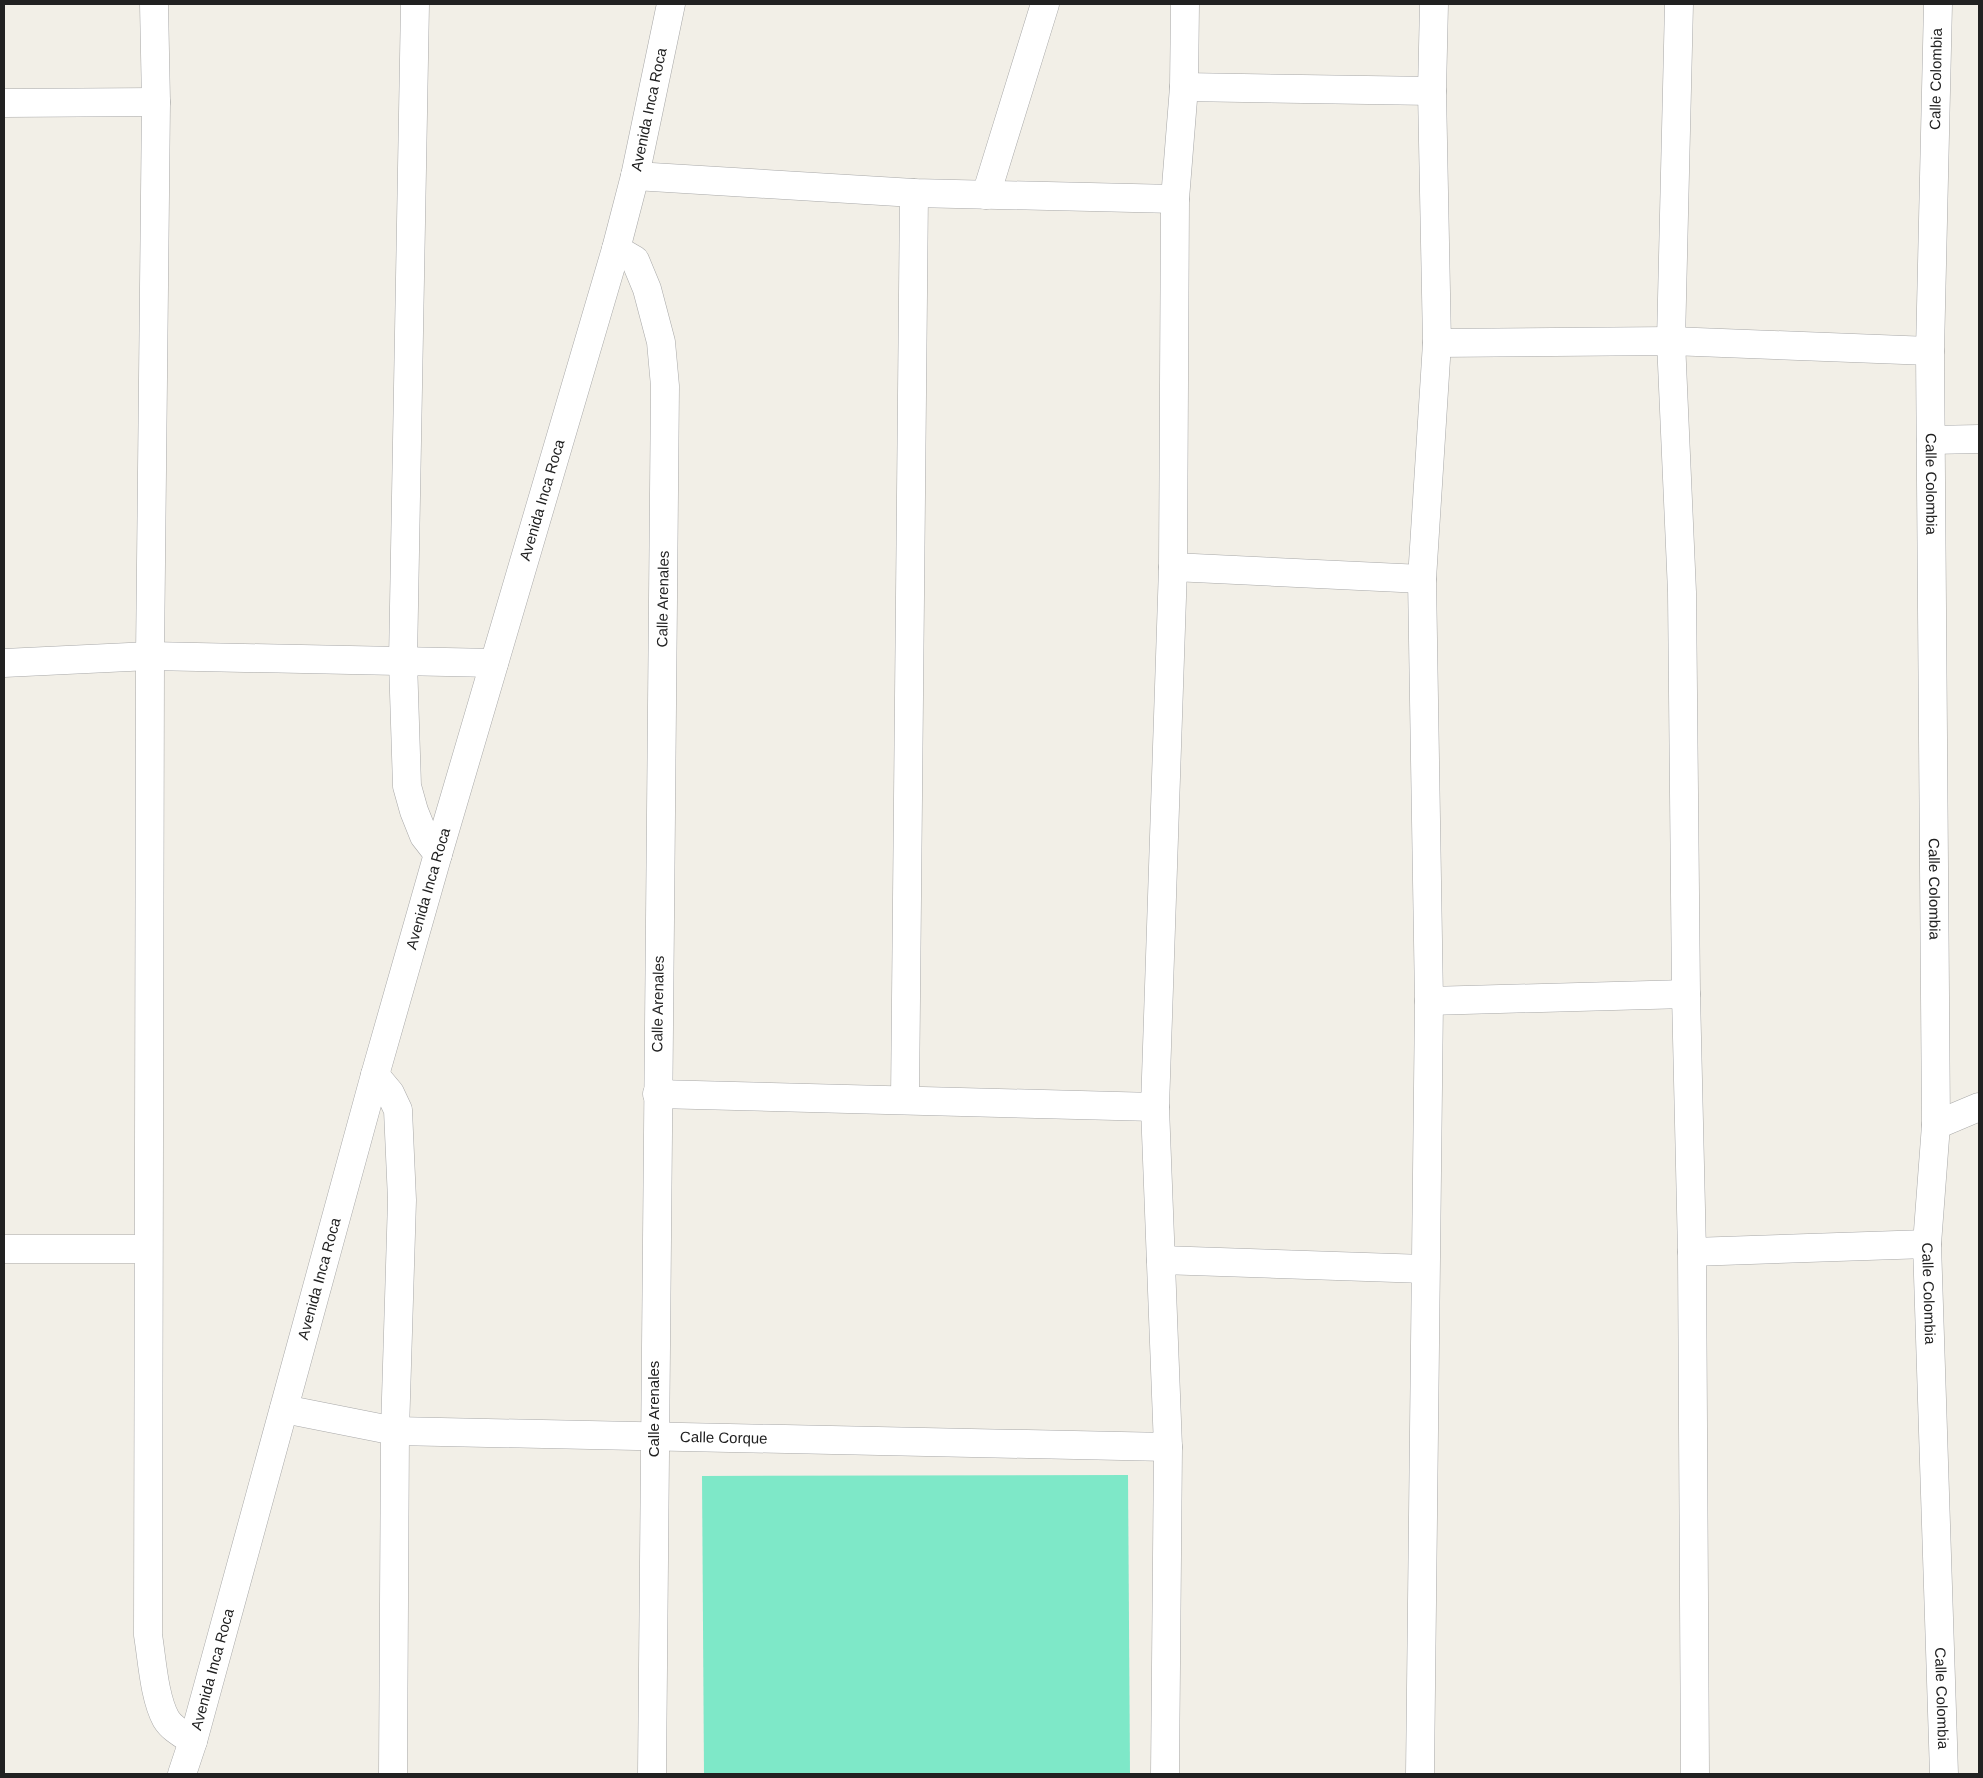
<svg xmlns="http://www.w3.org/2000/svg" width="1983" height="1778" font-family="Arial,sans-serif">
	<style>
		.pitch { fill: #7ee8c8 }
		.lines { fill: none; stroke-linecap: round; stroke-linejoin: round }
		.minor-casing { stroke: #a8a8a8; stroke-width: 29 }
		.tertiary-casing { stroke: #a8a8a8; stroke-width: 29 }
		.minor { stroke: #fff; stroke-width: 28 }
		.tertiary { stroke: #fff; stroke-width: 28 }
		.labels { text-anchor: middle; stroke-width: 4; stroke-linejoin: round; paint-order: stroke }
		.street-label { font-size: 15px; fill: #212121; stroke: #fff }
	</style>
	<rect width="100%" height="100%" fill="#f2efe7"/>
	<path class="pitch" d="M 1128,1475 L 1130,1774 L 704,1774 L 702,1476 Z"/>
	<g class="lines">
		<g class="minor-casing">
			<g id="minor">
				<path d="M 154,4 L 156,102 L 150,656 L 148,1635 C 152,1659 154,1697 166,1719 C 172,1729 184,1735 193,1741"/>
				<path d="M 415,4 L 403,661 L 407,786 L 414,811 L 424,836 L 438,854"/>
				<path d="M 1679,4 L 1671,341 L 1682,592 L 1686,994 L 1692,1252 L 1695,1774"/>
				<path id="s1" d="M 1938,4 L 1930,351 L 1936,1125 L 1927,1244 L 1944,1774"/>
				<path d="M 1184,87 L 1432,91"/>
				<path d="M 4,103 L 156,102"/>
				<path d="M 635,176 L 914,193 L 1175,199"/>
				<path d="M 986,195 L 1045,4"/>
				<path d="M 616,249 L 635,260 L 647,289 L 661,342 L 665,386 L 652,1774"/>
				<path d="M 1437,343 L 1671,341 L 1930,351"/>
				<path d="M 1931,440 L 1979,439"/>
				<path d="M 1173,567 L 1422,579"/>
				<path d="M 4,663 L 150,656 L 494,663"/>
				<path d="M 1429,1001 L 1686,994"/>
				<path d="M 375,1075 L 390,1093 L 398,1110 L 402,1200 L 395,1431 L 393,1774"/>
				<path d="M 657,1094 L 1155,1107"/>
				<path d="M 905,1100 L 914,193"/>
				<path d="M 1936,1125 L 1979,1107"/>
				<path d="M 4,1249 L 148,1249"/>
				<path d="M 1692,1252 L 1927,1244"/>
				<path d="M 1161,1260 L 1425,1269"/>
				<path id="s2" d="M 284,1409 L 395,1431 L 1168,1447"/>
				<path d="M 1165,1774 L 1168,1447 L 1155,1107 L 1173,567 L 1175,199 L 1184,87 L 1185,4"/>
				<path d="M 1420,1774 L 1429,1001 L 1422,579 L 1437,343 L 1432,91 L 1434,4"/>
			</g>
		</g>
		<g class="tertiary-casing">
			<g id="tertiary">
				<path id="s3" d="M 182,1774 L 193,1741 L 375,1075 L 438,854 L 616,249 L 635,176 L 671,4"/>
			</g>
		</g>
		<use href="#minor" class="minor"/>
		<use href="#tertiary" class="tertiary"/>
	</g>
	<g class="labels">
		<g class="street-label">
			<text transform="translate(1936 79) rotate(-89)" y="5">Calle Colombia</text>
			<text dy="5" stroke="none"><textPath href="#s3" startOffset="1729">Avenida Inca Roca</textPath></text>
			<text dy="5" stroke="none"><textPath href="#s1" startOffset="480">Calle Colombia</textPath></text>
			<text dy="5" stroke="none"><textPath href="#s3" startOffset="1324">Avenida Inca Roca</textPath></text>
			<text transform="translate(663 599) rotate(-89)" y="5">Calle Arenales</text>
			<text dy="5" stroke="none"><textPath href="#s3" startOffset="919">Avenida Inca Roca</textPath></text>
			<text dy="5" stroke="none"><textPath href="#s1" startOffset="885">Calle Colombia</textPath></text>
			<text transform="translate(658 1004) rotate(-89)" y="5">Calle Arenales</text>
			<text dy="5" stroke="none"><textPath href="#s3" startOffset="514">Avenida Inca Roca</textPath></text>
			<text dy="5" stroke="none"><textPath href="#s1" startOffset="1290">Calle Colombia</textPath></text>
			<text transform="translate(654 1409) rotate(-90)" y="5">Calle Arenales</text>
			<text dy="5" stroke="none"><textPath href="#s2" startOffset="442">Calle Corque</textPath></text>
			<text dy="5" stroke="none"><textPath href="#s3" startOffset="109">Avenida Inca Roca</textPath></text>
			<text dy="5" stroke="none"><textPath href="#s1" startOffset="1695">Calle Colombia</textPath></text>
		</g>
	</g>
	<rect width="1983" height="1778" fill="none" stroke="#212121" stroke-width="10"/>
</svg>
